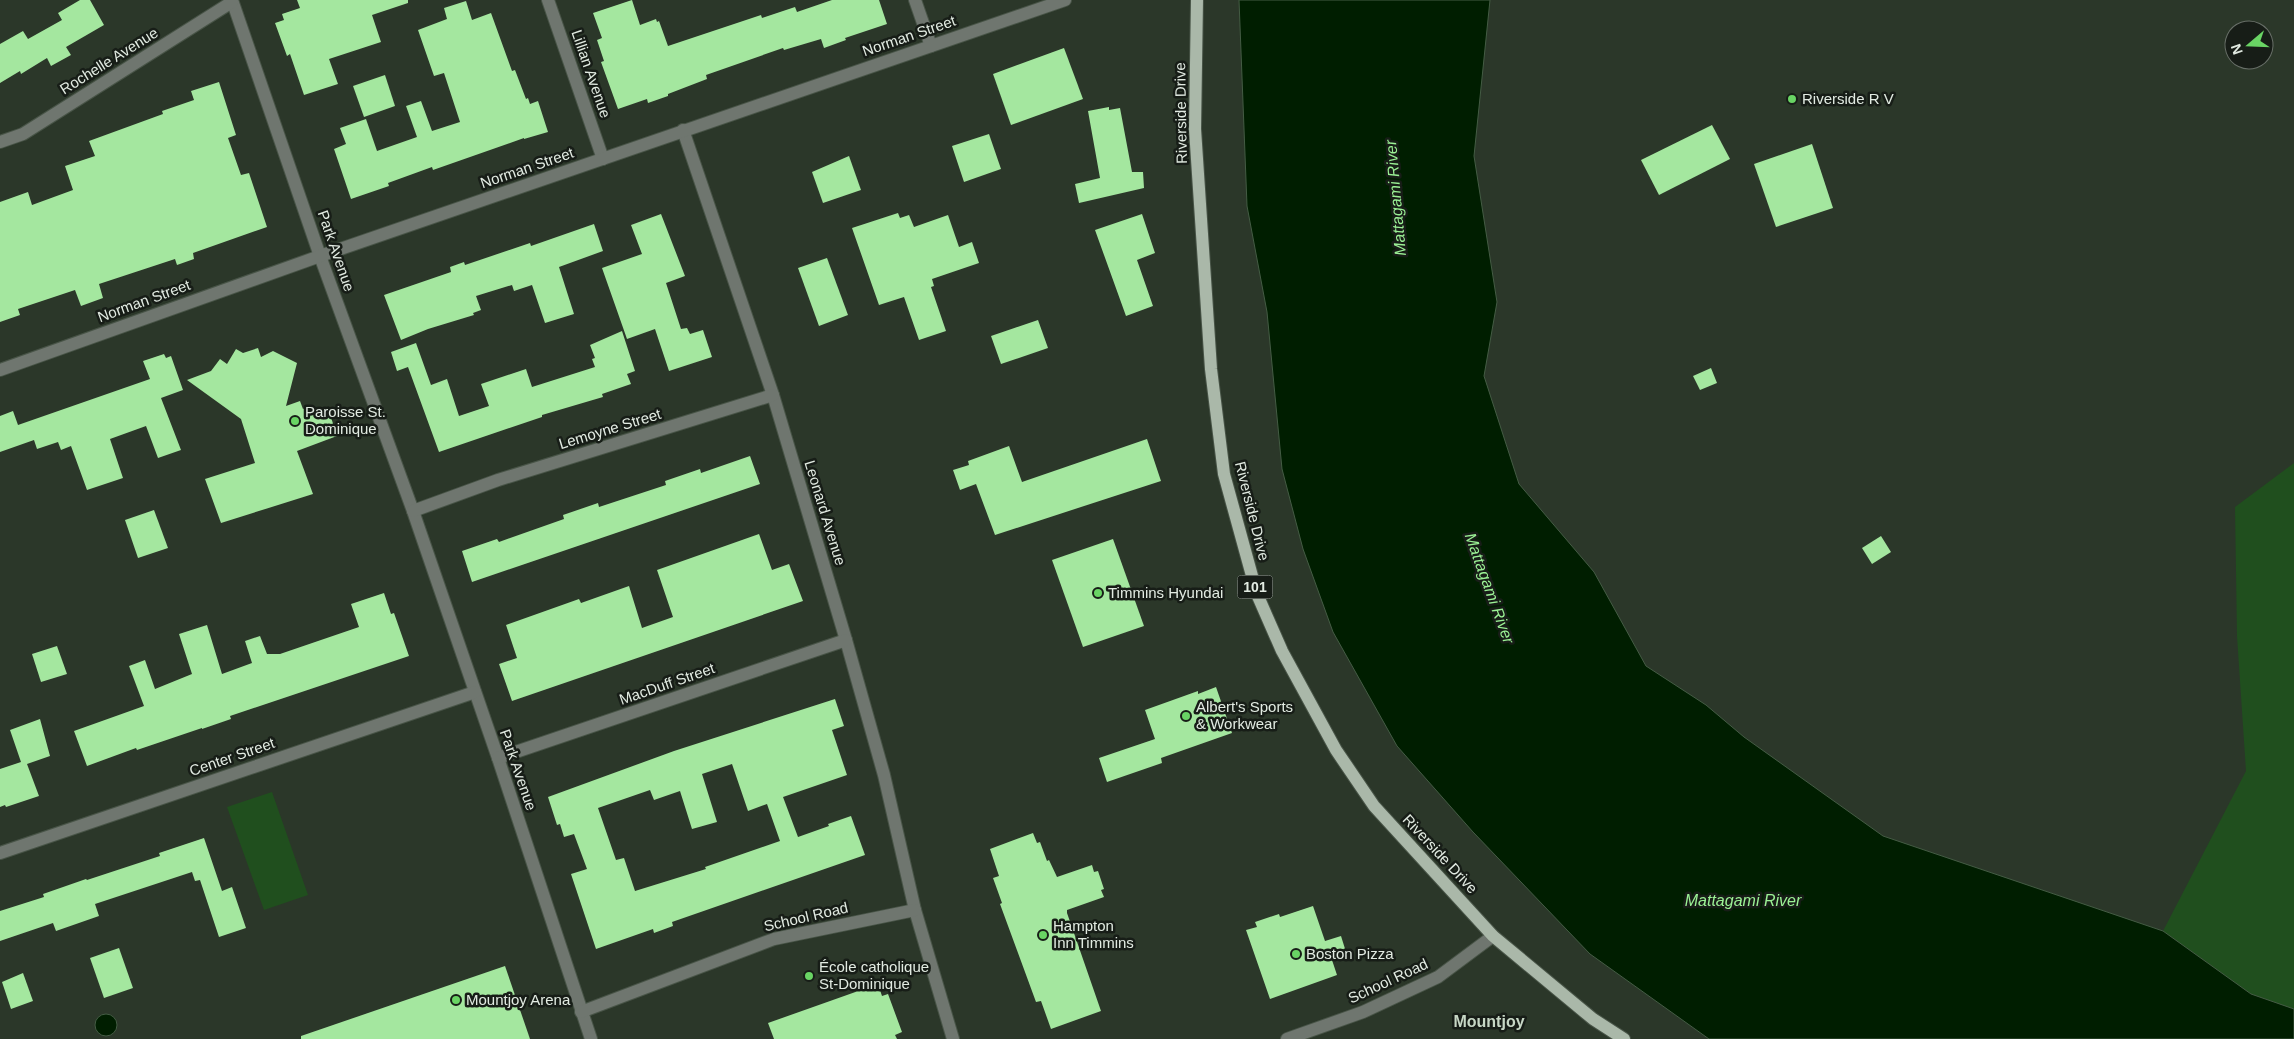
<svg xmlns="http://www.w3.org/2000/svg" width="2294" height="1039" font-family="Helvetica,sans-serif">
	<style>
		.green { fill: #204f1e }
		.water { fill: #001e00; stroke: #445c44 }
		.building { fill: #a4e79f; fill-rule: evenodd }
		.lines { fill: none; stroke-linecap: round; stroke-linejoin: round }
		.minor-casing { stroke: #485447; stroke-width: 14 }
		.major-casing { stroke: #485447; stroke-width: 14 }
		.minor { stroke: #6f766f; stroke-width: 12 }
		.major { stroke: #aab8a9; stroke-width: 12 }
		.poi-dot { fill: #69d464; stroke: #171d17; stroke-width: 2 }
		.labels { text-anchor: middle; stroke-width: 5; stroke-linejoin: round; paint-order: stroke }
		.shield { fill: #171d17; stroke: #a5ada5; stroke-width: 1 }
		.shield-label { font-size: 14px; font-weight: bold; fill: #e2ebe2 }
		.street-label { font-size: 15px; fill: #e2ebe2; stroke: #171d17 }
		.poi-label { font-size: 15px; fill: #e2ebe2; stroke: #171d17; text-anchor: start }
		.water-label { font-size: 16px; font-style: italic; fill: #9bf195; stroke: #171d17 }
		.neighbourhood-label { font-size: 16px; font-weight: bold; fill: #c7d7c5; stroke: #171d17 }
	</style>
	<rect width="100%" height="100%" fill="#2b3729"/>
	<g class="green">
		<path d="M 2294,463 L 2294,1009 L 2251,994 L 2163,931 L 2246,771 L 2237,636 L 2235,507 Z"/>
		<path d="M 272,792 L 308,895 L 264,910 L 227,807 Z"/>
	</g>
	<g class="water">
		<path d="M 1239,0 L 1490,0 L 1474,156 L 1497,302 L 1484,376 L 1519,484 L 1594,572 L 1646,666 L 1706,705 L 1744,737 L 1883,836 L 2163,931 L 2251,994 L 2294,1009 L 2294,1039 L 1709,1039 L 1590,954 L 1473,832 L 1397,746 L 1333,632 L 1303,549 L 1282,469 L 1267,312 L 1247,206 Z"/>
		<circle cx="106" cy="1025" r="11"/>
	</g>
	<g class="building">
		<path d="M 80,0 L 90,0 L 104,25 L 66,47 L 71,55 L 51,66 L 47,58 L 21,74 L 20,71 L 0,83 L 0,44 L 23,31 L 28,39 L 62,20 L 58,13 Z"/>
		<path d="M 297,0 L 408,0 L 408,3 L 372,15 L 381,42 L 329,59 L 338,84 L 304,95 L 290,54 L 287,56 L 275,23 L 284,20 L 282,14 L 300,8 Z"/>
		<path d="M 632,0 L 640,25 L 656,19 L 657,22 L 659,21 L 668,46 L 761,15 L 762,18 L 795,7 L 797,12 L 832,0 L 879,0 L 887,24 L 845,38 L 846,40 L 824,48 L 821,39 L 784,50 L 783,48 L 706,75 L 707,79 L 668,94 L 668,96 L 648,103 L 647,99 L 618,109 L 601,62 L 604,61 L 597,40 L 602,38 L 593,13 Z"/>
		<path d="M 466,1 L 472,20 L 491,13 L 512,71 L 515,70 L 526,99 L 528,98 L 530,104 L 538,101 L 548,132 L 524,139 L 524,138 L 433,170 L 432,167 L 388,183 L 389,186 L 351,199 L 334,149 L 346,144 L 340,128 L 366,119 L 377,151 L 417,137 L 406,106 L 421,101 L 432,131 L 460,122 L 444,73 L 434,76 L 418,30 L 447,19 L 444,8 Z"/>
		<path d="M 1064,48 L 1083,99 L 1011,125 L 993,74 Z"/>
		<path d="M 385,75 L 395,106 L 364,117 L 353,86 Z"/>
		<path d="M 219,82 L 236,135 L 228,138 L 241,175 L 249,173 L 267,227 L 193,253 L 194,259 L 177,265 L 175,259 L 99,284 L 103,298 L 81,306 L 75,290 L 18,309 L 20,315 L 0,322 L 0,202 L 28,192 L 32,205 L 73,190 L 65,166 L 95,156 L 89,141 L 163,114 L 162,111 L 194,100 L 191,91 Z"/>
		<path d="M 1109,107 L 1109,110 L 1120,108 L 1132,172 L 1143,172 L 1144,188 L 1079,203 L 1075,184 L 1100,178 L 1088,111 Z"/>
		<path d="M 1712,125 L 1730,159 L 1659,195 L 1641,160 Z"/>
		<path d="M 989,134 L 1001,169 L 964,182 L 952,146 Z"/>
		<path d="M 1812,144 L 1833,208 L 1776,227 L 1754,164 Z"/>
		<path d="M 849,156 L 861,190 L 823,203 L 812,172 Z"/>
		<path d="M 898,213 L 900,218 L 909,215 L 914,227 L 948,215 L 959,247 L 972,242 L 979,263 L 932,279 L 934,286 L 931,287 L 946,331 L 919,340 L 904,297 L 879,305 L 852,228 Z"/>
		<path d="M 661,214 L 685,276 L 666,283 L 681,329 L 687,328 L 690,334 L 703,330 L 712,357 L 669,371 L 655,329 L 627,339 L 602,268 L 642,254 L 631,225 Z"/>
		<path d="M 1142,214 L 1155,253 L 1137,260 L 1153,306 L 1126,316 L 1095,230 Z"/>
		<path d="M 594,224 L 603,251 L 559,267 L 574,314 L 545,323 L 532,285 L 514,291 L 512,285 L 476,296 L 481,310 L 473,313 L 474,315 L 428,329 L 401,340 L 384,295 L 451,272 L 450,267 L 464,262 L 465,265 L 530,243 L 531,246 Z"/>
		<path d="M 827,258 L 848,315 L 819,326 L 798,268 Z"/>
		<path d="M 1038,320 L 1048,348 L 1001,364 L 991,336 Z"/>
		<path d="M 622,331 L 635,371 L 627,374 L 631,384 L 602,394 L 603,397 L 542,415 L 542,417 L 439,452 L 408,367 L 397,371 L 391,352 L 416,343 L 431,385 L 447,379 L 459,416 L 489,406 L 481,384 L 526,369 L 532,387 L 595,367 L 592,359 L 595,358 L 590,345 Z"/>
		<path d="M 258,348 L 261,357 L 273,351 L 297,363 L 286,406 L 300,401 L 303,409 L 307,407 L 309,414 L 328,408 L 337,436 L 297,451 L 313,494 L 221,523 L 205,479 L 255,463 L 241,419 L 187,380 L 211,371 L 220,359 L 227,364 L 236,349 L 243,353 Z"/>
		<path d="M 164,354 L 166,358 L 171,356 L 183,390 L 161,398 L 181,450 L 158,458 L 146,426 L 110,439 L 123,478 L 87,490 L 71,446 L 61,450 L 58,442 L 37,449 L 34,440 L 0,452 L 0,416 L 13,411 L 18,425 L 150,379 L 143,361 Z"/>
		<path d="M 1711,368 L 1717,383 L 1700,390 L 1693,376 Z"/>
		<path d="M 1147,439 L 1161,481 L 995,535 L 976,484 L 960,490 L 953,470 L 969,465 L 968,461 L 1009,446 L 1022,482 Z"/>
		<path d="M 750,456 L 760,484 L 472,582 L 462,551 L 497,539 L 499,542 L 564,519 L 563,515 L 598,503 L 599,507 L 666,485 L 665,481 L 700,469 L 701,473 Z"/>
		<path d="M 154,510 L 168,548 L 138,558 L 125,520 Z"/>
		<path d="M 759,534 L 772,570 L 789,564 L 803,601 L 512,701 L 499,664 L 517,658 L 506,625 L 579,599 L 581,603 L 629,586 L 642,628 L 673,617 L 657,570 Z"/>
		<path d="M 1881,536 L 1891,552 L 1872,564 L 1862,548 Z"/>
		<path d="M 1113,539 L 1144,626 L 1083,647 L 1052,560 Z"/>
		<path d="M 384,593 L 391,614 L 394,613 L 409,656 L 230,716 L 231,719 L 202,729 L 202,728 L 137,750 L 136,748 L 87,766 L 74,731 L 144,706 L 129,666 L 145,660 L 155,689 L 192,674 L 179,634 L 207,625 L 222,674 L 252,663 L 245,641 L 260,636 L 267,654 L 280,654 L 359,627 L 351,604 Z"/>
		<path d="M 57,646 L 67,674 L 41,682 L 32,654 Z"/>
		<path d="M 1216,687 L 1232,733 L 1161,758 L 1162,763 L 1107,782 L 1099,758 L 1155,739 L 1145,710 L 1198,691 L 1198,694 Z"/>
		<path d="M 835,699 L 844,726 L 832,730 L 847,775 L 783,797 L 798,837 L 829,826 L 828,824 L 851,816 L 865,855 L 672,922 L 673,926 L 654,933 L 653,929 L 596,949 L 571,874 L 587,869 L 574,834 L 564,837 L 560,824 L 557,825 L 548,797 L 674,751 ZM 732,764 L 748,811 L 767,804 L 780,841 L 705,867 L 706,869 L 635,891 L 624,858 L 616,860 L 598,808 L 650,790 L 654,800 L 680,791 L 692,829 L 717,822 L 702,774 Z"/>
		<path d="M 40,719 L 50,756 L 27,764 L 39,796 L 6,807 L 5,805 L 0,807 L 0,769 L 21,762 L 10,730 Z"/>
		<path d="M 1033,833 L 1037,843 L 1040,842 L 1047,861 L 1049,860 L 1057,877 L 1092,865 L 1094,872 L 1098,871 L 1104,889 L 1101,890 L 1104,897 L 1067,910 L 1067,913 L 1101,1011 L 1051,1029 L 1041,1001 L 1036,1002 L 1000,904 L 1002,903 L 993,878 L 999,876 L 990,849 Z"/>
		<path d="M 204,838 L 222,891 L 232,887 L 246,928 L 219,937 L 200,880 L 195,881 L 192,872 L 95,904 L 99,916 L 56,931 L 53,923 L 0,941 L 0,911 L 44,897 L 43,894 L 86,879 L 87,880 L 160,856 L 159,853 Z"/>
		<path d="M 1313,906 L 1325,941 L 1341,936 L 1346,952 L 1331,957 L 1337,975 L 1270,999 L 1246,930 L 1257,927 L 1255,922 L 1279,914 L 1280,917 Z"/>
		<path d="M 119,948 L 133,988 L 104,998 L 90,958 Z"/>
		<path d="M 505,966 L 530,1039 L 301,1039 L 301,1036 Z"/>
		<path d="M 23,973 L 33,1001 L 11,1009 L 2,982 Z"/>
		<path d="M 878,984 L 882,996 L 888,994 L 902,1032 L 895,1035 L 897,1039 L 774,1039 L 768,1023 Z"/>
	</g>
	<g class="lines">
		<g class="minor-casing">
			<g id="minor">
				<path d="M 232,0 L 320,256 L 413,511 L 498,758 L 591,1039"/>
				<path d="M 548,0 L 603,159"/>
				<path d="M 915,0 L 931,46"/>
				<path d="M 683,130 L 773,395 L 846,640 L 884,775 L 915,910 L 953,1039"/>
				<path d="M 0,142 L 23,134 L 232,2"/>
				<path d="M 0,370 L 320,256 L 1065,0"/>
				<path d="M 413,511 L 498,480 L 773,395"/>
				<path d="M 498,758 L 846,640"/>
				<path d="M 0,853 L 475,692"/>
				<path d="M 581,1012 L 774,939 L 915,910"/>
				<path d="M 1287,1039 L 1363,1012 L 1438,977 L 1493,936"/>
			</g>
		</g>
		<g class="major-casing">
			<path id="major" d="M 1197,0 L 1195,129 L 1211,369 L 1224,474 L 1257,594 L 1282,651 L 1336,750 L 1374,806 L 1493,936 L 1593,1019 L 1624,1039"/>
		</g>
		<use href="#minor" class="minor"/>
		<use href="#major" class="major"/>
	</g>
	<g class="poi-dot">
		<circle cx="1792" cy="99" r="5"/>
		<circle cx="295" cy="421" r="5"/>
		<circle cx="1098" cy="593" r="5"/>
		<circle cx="1186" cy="716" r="5"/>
		<circle cx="1043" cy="935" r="5"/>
		<circle cx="1296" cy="954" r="5"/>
		<circle cx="809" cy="976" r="5"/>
		<circle cx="456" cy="1000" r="5"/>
	</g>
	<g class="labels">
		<rect class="shield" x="1237.5" y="575.5" width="35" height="23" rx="4"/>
		<g class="shield-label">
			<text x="1255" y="592">101</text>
		</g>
		<g class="street-label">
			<text transform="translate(909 36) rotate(-19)" y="5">Norman Street</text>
			<text transform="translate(109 61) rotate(-32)" y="5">Rochelle Avenue</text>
			<text transform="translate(591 74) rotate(71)" y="5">Lillian Avenue</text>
			<text transform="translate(1181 113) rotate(-91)" y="5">Riverside Drive</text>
			<text transform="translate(527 168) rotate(-19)" y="5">Norman Street</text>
			<text transform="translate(336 251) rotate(71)" y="5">Park Avenue</text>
			<text transform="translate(144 301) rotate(-20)" y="5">Norman Street</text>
			<text transform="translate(610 429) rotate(-17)" y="5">Lemoyne Street</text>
			<text transform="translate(1252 511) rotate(76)" y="5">Riverside Drive</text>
			<text transform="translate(825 513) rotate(73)" y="5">Leonard Avenue</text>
			<text transform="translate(667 684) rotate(-19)" y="5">MacDuff Street</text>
			<text transform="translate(232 757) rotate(-19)" y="5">Center Street</text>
			<text transform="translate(518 770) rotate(71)" y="5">Park Avenue</text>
			<text transform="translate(1440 854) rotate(47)" y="5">Riverside Drive</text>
			<text transform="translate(806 917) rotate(-13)" y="5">School Road</text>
			<text transform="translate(1388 981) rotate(-25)" y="5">School Road</text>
		</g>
		<g class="poi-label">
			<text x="1802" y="104">Riverside R V</text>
			<text x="305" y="417">Paroisse St.<tspan x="305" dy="17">Dominique</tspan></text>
			<text x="1108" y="598">Timmins Hyundai</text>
			<text x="1196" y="712">Albert's Sports<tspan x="1196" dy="17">&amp; Workwear</tspan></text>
			<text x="1053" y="931">Hampton<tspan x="1053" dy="17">Inn Timmins</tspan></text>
			<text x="1306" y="959">Boston Pizza</text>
			<text x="819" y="972">École catholique<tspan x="819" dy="17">St-Dominique</tspan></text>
			<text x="466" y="1005">Mountjoy Arena</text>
		</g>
		<g class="water-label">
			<text transform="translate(1395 198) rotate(-95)" y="6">Mattagami River</text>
			<text transform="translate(1490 588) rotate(70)" y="6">Mattagami River</text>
			<text x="1743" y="906">Mattagami River</text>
		</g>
		<g class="neighbourhood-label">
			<text x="1489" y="1027">Mountjoy</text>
		</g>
	</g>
	<g transform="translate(2249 45) rotate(251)"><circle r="24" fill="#171d17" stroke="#686f68"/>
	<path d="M0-4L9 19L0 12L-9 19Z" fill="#69d464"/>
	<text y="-8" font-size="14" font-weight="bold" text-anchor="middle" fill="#e2ebe2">N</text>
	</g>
</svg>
